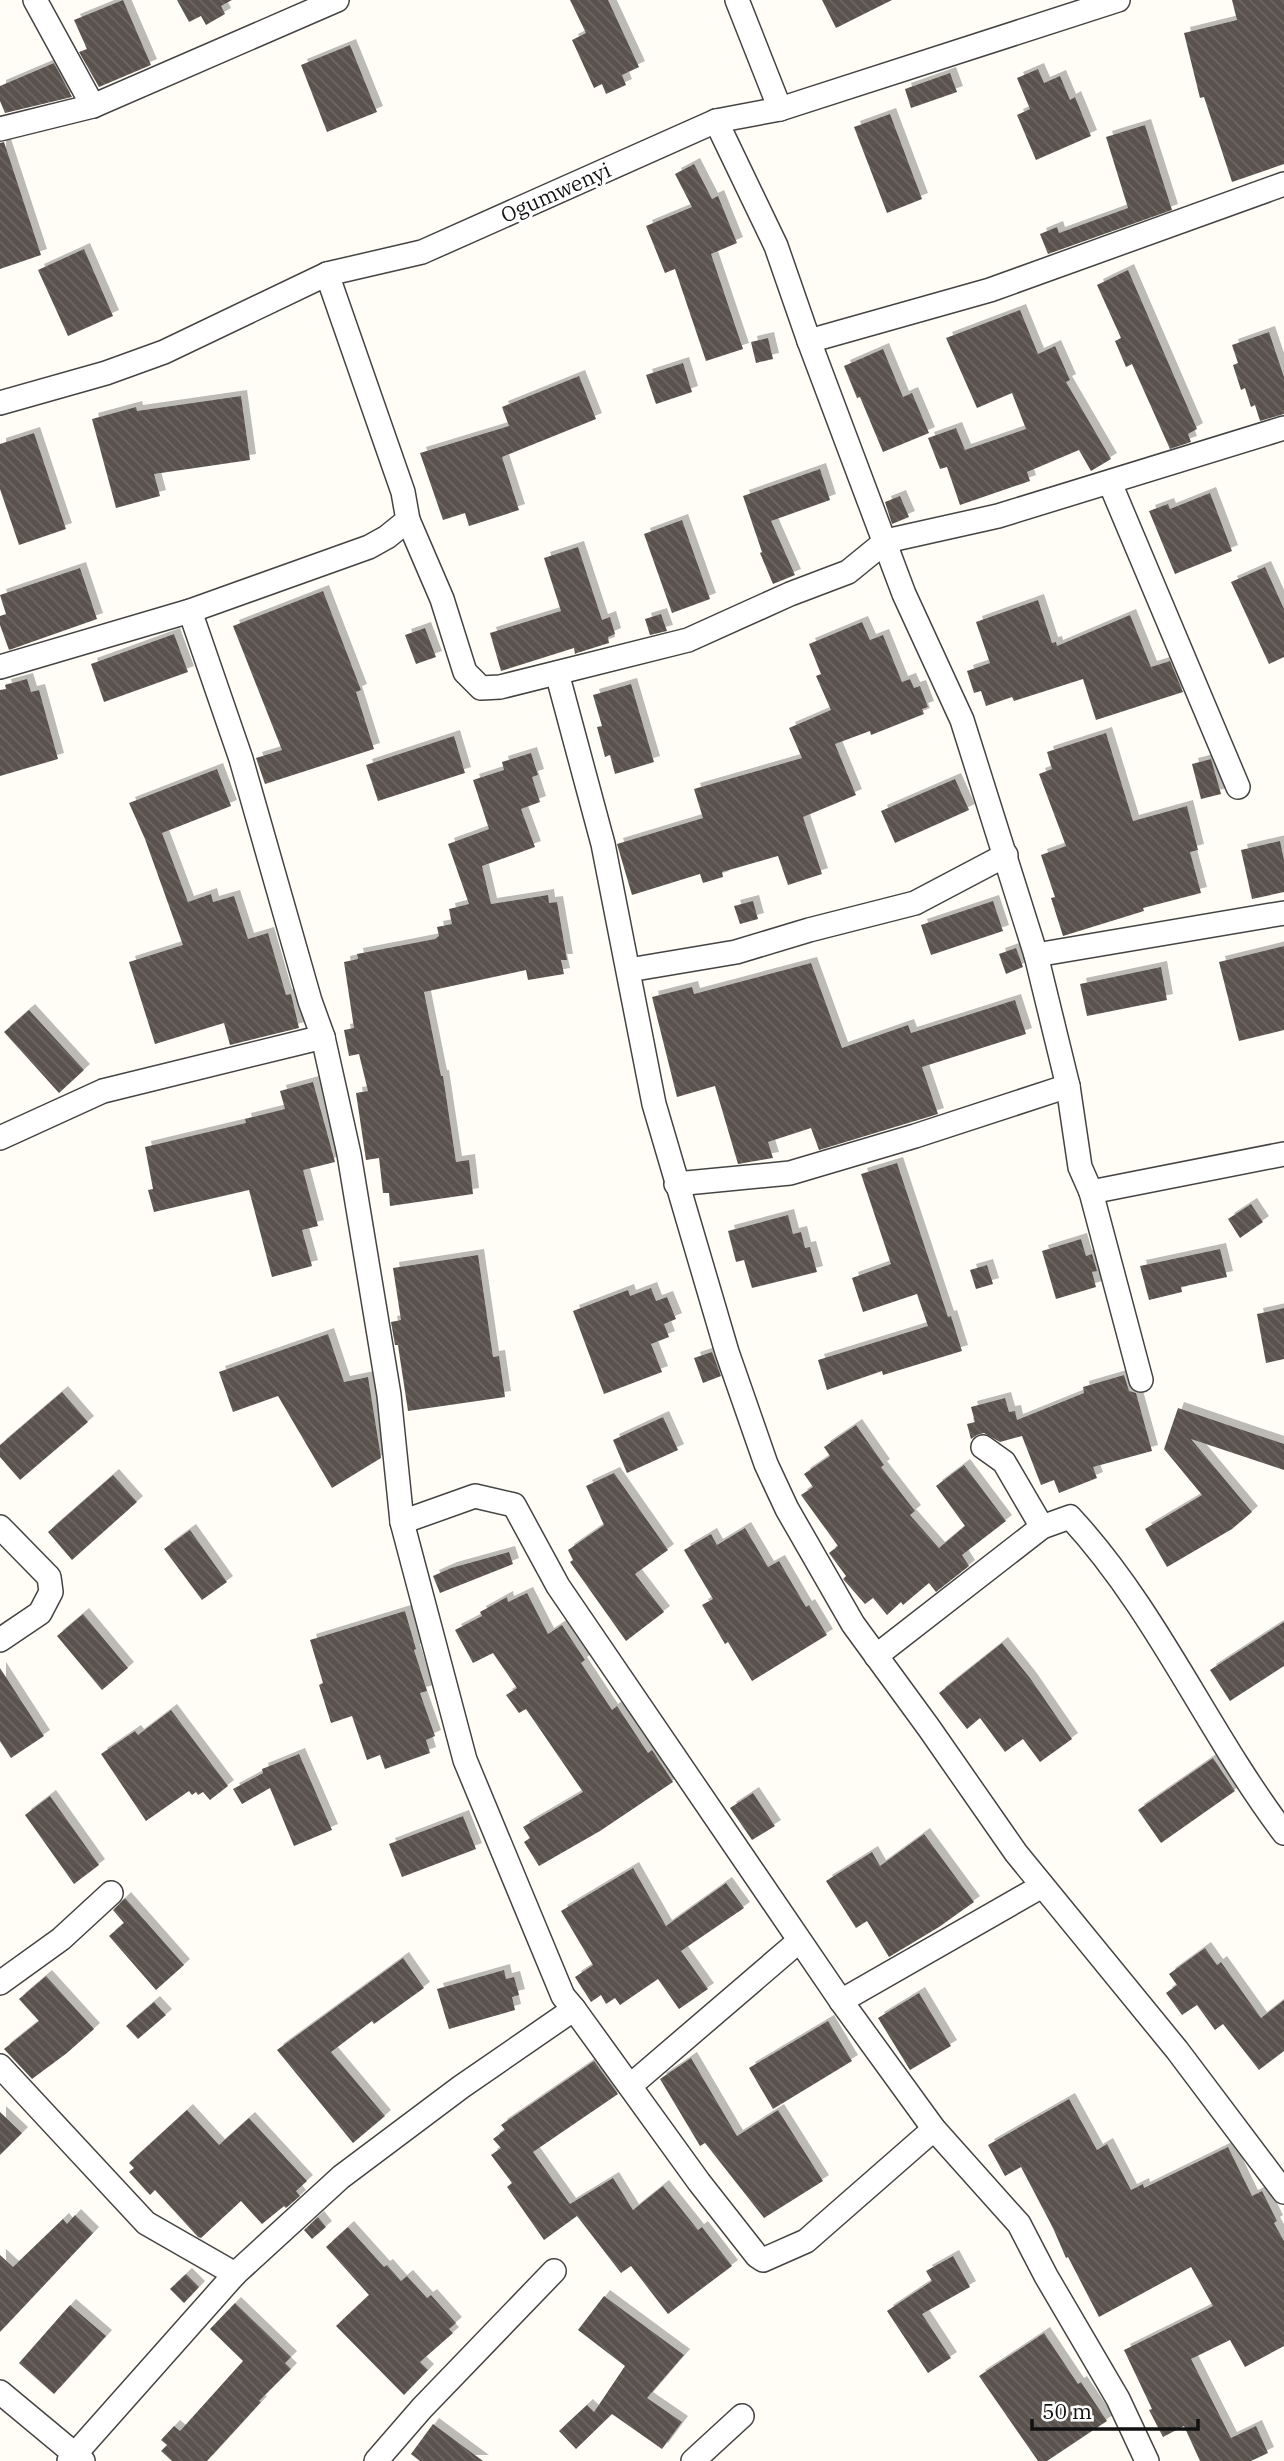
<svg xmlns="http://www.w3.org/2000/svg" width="1284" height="2461" font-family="'IBM Plex Serif',serif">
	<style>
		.building { fill: url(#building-back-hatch); filter: url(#shadow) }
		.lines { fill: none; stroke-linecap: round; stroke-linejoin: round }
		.street-casing { stroke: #444; stroke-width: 26 }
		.street { stroke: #fff; stroke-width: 23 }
		.labels { text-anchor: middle; stroke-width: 7; stroke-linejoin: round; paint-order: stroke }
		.street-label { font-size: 21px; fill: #111; stroke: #fff }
	</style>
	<defs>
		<pattern id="building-back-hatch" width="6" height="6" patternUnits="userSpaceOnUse" patternTransform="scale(1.75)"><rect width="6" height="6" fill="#5a524d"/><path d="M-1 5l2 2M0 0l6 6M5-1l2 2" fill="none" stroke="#6d6662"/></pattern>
		<filter id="shadow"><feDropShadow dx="6" dy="-6" stdDeviation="0" flood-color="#0004"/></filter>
	</defs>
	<rect width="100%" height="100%" fill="#fffdf5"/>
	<g class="building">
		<path d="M 123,0 L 151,65 L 99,87 L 79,52 L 87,49 L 74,20 Z"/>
		<path d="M 177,0 L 232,0 L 221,6 L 225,14 L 206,25 L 201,16 L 189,22 Z"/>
		<path d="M 570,0 L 608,0 L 639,67 L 622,75 L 626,85 L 606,94 L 602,84 L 594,88 L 572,40 L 586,33 Z"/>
		<path d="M 822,0 L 892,0 L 836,28 Z"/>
		<path d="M 1232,0 L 1284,0 L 1284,164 L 1232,182 L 1204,97 L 1200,98 L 1184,33 L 1237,20 Z"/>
		<path d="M 350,45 L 377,112 L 327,132 L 301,65 Z"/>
		<path d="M 54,63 L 72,97 L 5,113 L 0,101 L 0,86 Z"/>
		<path d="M 1038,69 L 1044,83 L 1060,76 L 1070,100 L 1075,97 L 1091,136 L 1036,160 L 1017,115 L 1030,109 L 1017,78 Z"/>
		<path d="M 950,73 L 957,92 L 911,108 L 905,89 Z"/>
		<path d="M 890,114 L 922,199 L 887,213 L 854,127 Z"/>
		<path d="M 1145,125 L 1172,210 L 1048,254 L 1040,234 L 1057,227 L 1059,233 L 1128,208 L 1106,137 Z"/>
		<path d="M 4,142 L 41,255 L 0,269 L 0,143 Z"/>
		<path d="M 694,164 L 712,199 L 718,196 L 737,243 L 711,254 L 743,349 L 706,361 L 675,269 L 665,273 L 646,226 L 692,207 L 675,174 Z"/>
		<path d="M 84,249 L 113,316 L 68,336 L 38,270 Z"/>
		<path d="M 1128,270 L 1197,429 L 1188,434 L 1191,442 L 1170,449 L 1132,364 L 1126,367 L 1115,341 L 1121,338 L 1097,285 Z"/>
		<path d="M 1020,310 L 1038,354 L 1055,346 L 1070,380 L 1066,382 L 1111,459 L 1091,471 L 1079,450 L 1027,472 L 1030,481 L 960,505 L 947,467 L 940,469 L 928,438 L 956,428 L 965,450 L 1026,429 L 1012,393 L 977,408 L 946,338 Z"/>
		<path d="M 1269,332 L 1284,377 L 1284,414 L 1260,421 L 1255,405 L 1251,407 L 1245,388 L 1241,390 L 1233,365 L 1238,363 L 1232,345 Z"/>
		<path d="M 768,338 L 773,359 L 756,363 L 751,342 Z"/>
		<path d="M 883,349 L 903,397 L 912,393 L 929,433 L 883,452 L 860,397 L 857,398 L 844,366 Z"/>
		<path d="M 683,363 L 692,392 L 656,404 L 646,375 Z"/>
		<path d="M 579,376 L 596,419 L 502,457 L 519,510 L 469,526 L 465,513 L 443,520 L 420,453 L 509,426 L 502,407 Z"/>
		<path d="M 241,396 L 250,460 L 154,474 L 160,496 L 116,508 L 92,419 L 136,407 L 137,411 Z"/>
		<path d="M 34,433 L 66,529 L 19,545 L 0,489 L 0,444 Z"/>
		<path d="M 820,469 L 830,500 L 771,521 L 795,575 L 773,584 L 760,553 L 762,552 L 743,496 Z"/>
		<path d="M 1210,493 L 1232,551 L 1175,574 L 1149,511 L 1168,504 L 1170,509 Z"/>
		<path d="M 900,496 L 909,517 L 892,524 L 885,502 Z"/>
		<path d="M 682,520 L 710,599 L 672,613 L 644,534 Z"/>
		<path d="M 578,547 L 602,620 L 610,617 L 615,634 L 608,637 L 609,643 L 577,653 L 575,654 L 574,648 L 501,671 L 490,633 L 561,611 L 544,558 Z"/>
		<path d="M 1265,567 L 1284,609 L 1284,657 L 1269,664 L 1231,582 Z"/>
		<path d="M 80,568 L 97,619 L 9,650 L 0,625 L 0,616 L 6,614 L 0,595 Z"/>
		<path d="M 323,591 L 361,690 L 356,692 L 374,749 L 265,784 L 256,758 L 282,750 L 233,626 Z"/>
		<path d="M 1038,600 L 1052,643 L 1056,642 L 1057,646 L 1130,615 L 1151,667 L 1170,661 L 1183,692 L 1096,720 L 1083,679 L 1014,701 L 1012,697 L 986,706 L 981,691 L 974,693 L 967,671 L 990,663 L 976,622 Z"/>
		<path d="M 661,614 L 667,631 L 650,635 L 645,619 Z"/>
		<path d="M 862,622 L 870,640 L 883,635 L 902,682 L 910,679 L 914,688 L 920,686 L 928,707 L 922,709 L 924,714 L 871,735 L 870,731 L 835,744 L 856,795 L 803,817 L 822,874 L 788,885 L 778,856 L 722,872 L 723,877 L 703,883 L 700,874 L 632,895 L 617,844 L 703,818 L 694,789 L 802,758 L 789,728 L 831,710 L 816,676 L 821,674 L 809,644 Z"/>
		<path d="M 425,628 L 436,657 L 416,664 L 405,635 Z"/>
		<path d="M 174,634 L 188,672 L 104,702 L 91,664 Z"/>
		<path d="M 27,679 L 31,692 L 39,690 L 58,759 L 0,776 L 0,690 L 6,689 L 5,685 Z"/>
		<path d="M 631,684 L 654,762 L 615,774 L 610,755 L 605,757 L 597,727 L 602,726 L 593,695 Z"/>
		<path d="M 1106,733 L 1133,821 L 1187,806 L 1198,850 L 1190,852 L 1201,893 L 1143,908 L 1144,911 L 1063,936 L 1051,898 L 1055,897 L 1041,855 L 1066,846 L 1039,774 L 1052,769 L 1047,752 Z"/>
		<path d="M 454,736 L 465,773 L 378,801 L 366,765 Z"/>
		<path d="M 531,753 L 538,775 L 532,777 L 540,802 L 521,809 L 535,847 L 482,866 L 491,904 L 548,895 L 549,903 L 557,902 L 567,960 L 561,960 L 564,974 L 528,980 L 526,970 L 424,992 L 441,1076 L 443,1076 L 456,1162 L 469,1160 L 473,1194 L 390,1206 L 389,1193 L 383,1193 L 379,1158 L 366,1160 L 356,1093 L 368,1091 L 359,1054 L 349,1056 L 344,1030 L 354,1028 L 344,962 L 358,959 L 357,954 L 435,939 L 439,936 L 437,927 L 452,924 L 449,909 L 469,904 L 448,844 L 489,829 L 473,780 L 504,770 L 502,762 Z"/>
		<path d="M 1211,759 L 1221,794 L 1201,799 L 1192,764 Z"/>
		<path d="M 217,769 L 231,806 L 162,833 L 188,902 L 211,894 L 213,902 L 234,896 L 248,939 L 268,933 L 286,995 L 291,994 L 299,1028 L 230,1045 L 224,1023 L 155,1044 L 129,962 L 183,945 L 145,839 L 129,803 Z"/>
		<path d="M 955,779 L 969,810 L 895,843 L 881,811 Z"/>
		<path d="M 1280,841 L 1284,860 L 1284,892 L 1252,899 L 1241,850 Z"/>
		<path d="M 753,901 L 758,919 L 740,924 L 734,906 Z"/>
		<path d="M 993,901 L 1003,931 L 931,955 L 921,925 Z"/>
		<path d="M 1284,946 L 1284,1030 L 1239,1041 L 1219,962 Z"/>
		<path d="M 1016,948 L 1023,967 L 1006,974 L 999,954 Z"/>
		<path d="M 811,963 L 842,1048 L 908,1025 L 911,1033 L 1015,1000 L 1026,1034 L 922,1067 L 938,1114 L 819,1150 L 811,1128 L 768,1142 L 773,1158 L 738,1164 L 715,1086 L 677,1097 L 652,997 L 692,987 L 694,994 Z"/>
		<path d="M 1161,967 L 1167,1000 L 1087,1016 L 1080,984 Z"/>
		<path d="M 29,1010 L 84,1070 L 59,1093 L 4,1032 Z"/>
		<path d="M 313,1082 L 335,1162 L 303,1170 L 318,1226 L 302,1230 L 312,1266 L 272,1277 L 249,1190 L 154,1212 L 148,1190 L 153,1189 L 145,1147 L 246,1123 L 245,1119 L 285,1109 L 280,1091 Z"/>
		<path d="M 897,1163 L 948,1317 L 951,1316 L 962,1351 L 883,1375 L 882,1371 L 827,1390 L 818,1360 L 928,1326 L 917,1294 L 863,1312 L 852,1278 L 891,1264 L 861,1174 Z"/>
		<path d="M 1251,1204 L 1263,1222 L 1240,1238 L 1228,1219 Z"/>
		<path d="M 788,1215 L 793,1234 L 801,1232 L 805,1248 L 810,1247 L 817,1272 L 752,1288 L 744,1260 L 736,1262 L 728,1231 Z"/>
		<path d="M 1081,1239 L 1086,1256 L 1092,1254 L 1097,1271 L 1092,1272 L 1096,1287 L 1056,1299 L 1042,1251 Z"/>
		<path d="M 1220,1249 L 1227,1277 L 1181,1287 L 1182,1292 L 1149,1300 L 1140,1266 Z"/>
		<path d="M 478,1255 L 493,1357 L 499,1356 L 505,1397 L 408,1411 L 399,1352 L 398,1345 L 395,1345 L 391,1322 L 401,1320 L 393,1268 Z"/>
		<path d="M 987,1265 L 993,1284 L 976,1289 L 970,1270 Z"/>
		<path d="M 651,1288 L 656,1301 L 667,1297 L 676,1319 L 664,1324 L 669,1337 L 651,1344 L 662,1372 L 604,1394 L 573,1311 L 628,1290 L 630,1296 Z"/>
		<path d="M 1284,1308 L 1284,1359 L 1266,1363 L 1257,1314 Z"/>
		<path d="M 328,1334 L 344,1382 L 368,1377 L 381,1458 L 332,1488 L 278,1396 L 233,1412 L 219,1372 Z"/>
		<path d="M 712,1352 L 721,1376 L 703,1383 L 694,1358 Z"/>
		<path d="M 1124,1375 L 1129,1391 L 1136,1393 L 1152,1451 L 1093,1467 L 1097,1478 L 1059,1493 L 1054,1480 L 1041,1485 L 1022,1436 L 1000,1442 L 984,1433 L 977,1435 L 971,1439 L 967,1424 L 975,1422 L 971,1407 L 1005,1398 L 1009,1412 L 1015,1411 L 1017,1420 L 1084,1393 L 1083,1387 Z"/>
		<path d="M 62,1392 L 88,1422 L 20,1480 L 0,1457 L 0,1445 Z"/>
		<path d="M 1178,1408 L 1284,1444 L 1284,1470 L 1191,1439 L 1252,1512 L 1232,1529 L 1167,1567 L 1145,1529 L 1202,1495 L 1164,1449 Z"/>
		<path d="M 663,1417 L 678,1450 L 627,1473 L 613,1440 Z"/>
		<path d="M 856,1425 L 884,1465 L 881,1467 L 915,1511 L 910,1515 L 939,1548 L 965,1526 L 936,1486 L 964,1465 L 1006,1521 L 962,1555 L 969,1566 L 936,1592 L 929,1583 L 903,1605 L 901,1602 L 887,1615 L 873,1598 L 865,1604 L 843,1579 L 846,1576 L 829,1553 L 838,1546 L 801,1495 L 813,1487 L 804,1474 L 830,1456 L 824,1447 Z"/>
		<path d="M 614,1473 L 668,1550 L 635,1574 L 664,1612 L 626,1641 L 570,1562 L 573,1560 L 568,1550 L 604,1525 L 586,1486 Z"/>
		<path d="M 113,1475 L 137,1502 L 72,1560 L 48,1532 Z"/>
		<path d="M 745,1528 L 768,1567 L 779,1561 L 806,1607 L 809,1605 L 827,1635 L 752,1681 L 728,1642 L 725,1644 L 702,1605 L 713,1599 L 684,1550 L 711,1534 L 717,1545 Z"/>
		<path d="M 190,1530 L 227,1582 L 202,1600 L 164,1549 Z"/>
		<path d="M 509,1552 L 513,1564 L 440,1593 L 433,1576 L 451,1568 Z"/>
		<path d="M 527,1593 L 548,1634 L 562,1625 L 585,1660 L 581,1663 L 612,1710 L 617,1706 L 648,1753 L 652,1750 L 673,1782 L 600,1831 L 539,1866 L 524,1842 L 530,1838 L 523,1827 L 583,1792 L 526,1709 L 519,1713 L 506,1695 L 517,1688 L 493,1653 L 473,1663 L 455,1630 L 482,1616 L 480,1612 L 507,1597 L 508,1602 Z"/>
		<path d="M 405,1611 L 416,1649 L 414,1650 L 427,1691 L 420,1693 L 435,1736 L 426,1740 L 430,1753 L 385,1769 L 380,1755 L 367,1760 L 352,1716 L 331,1723 L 319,1685 L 323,1683 L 310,1640 Z"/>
		<path d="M 83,1614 L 128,1668 L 102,1690 L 57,1636 Z"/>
		<path d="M 1284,1622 L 1284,1666 L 1230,1701 L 1210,1670 Z"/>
		<path d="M 1002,1643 L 1030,1678 L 1072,1739 L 1040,1762 L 1023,1739 L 1005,1752 L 980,1718 L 967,1729 L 939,1693 Z"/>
		<path d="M 0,1668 L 44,1736 L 11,1758 L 0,1741 Z"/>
		<path d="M 171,1710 L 228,1786 L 210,1800 L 203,1792 L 198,1795 L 196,1792 L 192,1795 L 189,1791 L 146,1821 L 101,1754 L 135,1731 L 138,1735 Z"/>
		<path d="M 299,1754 L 332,1830 L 294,1846 L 270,1788 L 242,1804 L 233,1789 L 263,1773 L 262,1769 Z"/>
		<path d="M 1213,1758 L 1235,1791 L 1161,1843 L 1138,1810 Z"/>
		<path d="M 753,1793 L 775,1826 L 752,1840 L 730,1808 Z"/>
		<path d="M 50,1796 L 99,1865 L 74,1884 L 25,1815 Z"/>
		<path d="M 463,1816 L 476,1849 L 402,1877 L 389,1844 Z"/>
		<path d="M 924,1834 L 974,1902 L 939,1927 L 889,1957 L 867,1921 L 856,1928 L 826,1881 L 872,1852 L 880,1866 Z"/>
		<path d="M 633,1868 L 666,1926 L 726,1883 L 744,1908 L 681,1951 L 708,1989 L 679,2009 L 658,1979 L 620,2005 L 615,1998 L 606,2004 L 601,1995 L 591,2002 L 575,1977 L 593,1965 L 561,1911 Z"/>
		<path d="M 125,1898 L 184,1965 L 156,1990 L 109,1936 L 124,1923 L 113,1910 Z"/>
		<path d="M 1205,1948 L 1217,1965 L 1221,1962 L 1261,2018 L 1284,2000 L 1284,2051 L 1259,2070 L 1223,2024 L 1215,2030 L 1197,2005 L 1182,2015 L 1166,1993 L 1177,1985 L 1169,1974 Z"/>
		<path d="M 403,1958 L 424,1988 L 374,2024 L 372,2021 L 331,2052 L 385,2116 L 353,2143 L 277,2050 Z"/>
		<path d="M 504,1970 L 506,1979 L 514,1977 L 519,1995 L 512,1997 L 515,2010 L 449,2029 L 437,1989 Z"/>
		<path d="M 46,1976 L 94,2029 L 67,2053 L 32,2079 L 4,2049 L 39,2021 L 19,1999 Z"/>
		<path d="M 919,1993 L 951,2046 L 910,2070 L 878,2018 Z"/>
		<path d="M 154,2002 L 166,2015 L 138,2039 L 126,2026 Z"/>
		<path d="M 828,2021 L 852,2061 L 773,2109 L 749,2068 Z"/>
		<path d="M 691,2058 L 737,2136 L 778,2110 L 823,2181 L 764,2218 L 705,2143 L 700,2146 L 660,2079 Z"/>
		<path d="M 594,2061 L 618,2094 L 533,2152 L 570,2204 L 613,2178 L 633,2210 L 663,2186 L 698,2230 L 702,2227 L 732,2266 L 668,2314 L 631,2266 L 621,2273 L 577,2216 L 544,2240 L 507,2187 L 512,2183 L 491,2155 L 501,2148 L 493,2139 L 505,2130 L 501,2125 Z"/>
		<path d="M 1069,2099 L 1097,2150 L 1107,2144 L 1131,2190 L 1143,2184 L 1144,2188 L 1228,2147 L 1252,2196 L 1262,2191 L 1277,2221 L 1274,2223 L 1284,2241 L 1284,2346 L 1245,2367 L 1230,2340 L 1191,2359 L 1231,2438 L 1256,2426 L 1268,2453 L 1251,2461 L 1200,2461 L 1184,2426 L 1163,2437 L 1149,2410 L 1152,2409 L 1124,2350 L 1213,2306 L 1191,2267 L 1099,2317 L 1068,2257 L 1066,2258 L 1053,2228 L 1021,2167 L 1005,2176 L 988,2145 Z"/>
		<path d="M 187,2110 L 219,2145 L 249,2118 L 307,2181 L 296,2191 L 300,2196 L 286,2208 L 284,2206 L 262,2224 L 241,2201 L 201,2238 L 198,2237 L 155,2190 L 150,2195 L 129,2172 L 134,2168 L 129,2163 Z"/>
		<path d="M 0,2112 L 22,2133 L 0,2155 Z"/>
		<path d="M 75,2215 L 93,2233 L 0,2332 L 0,2255 L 13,2267 L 63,2219 L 67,2224 Z"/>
		<path d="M 318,2217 L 326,2227 L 312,2239 L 304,2230 Z"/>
		<path d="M 348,2227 L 384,2267 L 387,2265 L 401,2281 L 407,2276 L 427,2298 L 431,2295 L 456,2323 L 449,2329 L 453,2333 L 420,2362 L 428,2370 L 404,2395 L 336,2326 L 369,2295 L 326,2247 Z"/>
		<path d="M 953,2256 L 970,2287 L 922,2314 L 951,2358 L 928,2373 L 887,2311 L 932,2281 L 926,2271 Z"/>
		<path d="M 186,2274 L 199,2287 L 184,2303 L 170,2289 Z"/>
		<path d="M 604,2296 L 684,2355 L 647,2398 L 682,2422 L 662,2449 L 612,2414 L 576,2449 L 559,2431 L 587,2405 L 594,2412 L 625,2366 L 578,2330 Z"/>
		<path d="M 235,2303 L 291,2357 L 285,2363 L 291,2369 L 259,2401 L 261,2402 L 207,2461 L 172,2461 L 161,2451 L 167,2445 L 161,2440 L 174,2426 L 180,2431 L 243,2361 L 210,2329 Z"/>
		<path d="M 70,2305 L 106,2336 L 54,2394 L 19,2363 Z"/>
		<path d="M 1044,2333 L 1078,2384 L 1081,2382 L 1107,2421 L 1047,2461 L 1038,2461 L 979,2376 Z"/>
		<path d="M 433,2424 L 483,2461 L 420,2461 L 411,2454 Z"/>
	</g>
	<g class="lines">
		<g class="street-casing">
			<g id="street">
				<path d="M 35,0 L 93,106"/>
				<path d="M 737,0 L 780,109"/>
				<path d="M 716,121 L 776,246 L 809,341 L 904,594 L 962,720 L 1036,955 L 1068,1086 L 1080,1167 L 1091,1192 L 1284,1154"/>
				<path d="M 0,129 L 93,106 L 337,0"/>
				<path d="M 809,341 L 990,290 L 1284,184"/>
				<path d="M 0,403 L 106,373 L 164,352 L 327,274 L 422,252 L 716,121 L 780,109 L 1118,0"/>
				<path d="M 1110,483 L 1238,787"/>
				<path d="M 408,520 L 442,599 L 465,672 L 481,688 L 500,687 L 688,640 L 790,594 L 848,572 L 886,541 L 998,516 L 1284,428"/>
				<path d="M 190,611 L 241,759 L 310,1001 L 323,1037 L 349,1154 L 389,1395 L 402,1522 L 465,1760 L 563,1996 L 574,2009 L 699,2182 L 757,2256 L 763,2260 L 806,2241 L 934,2129"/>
				<path d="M 0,667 L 190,611 L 369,547 L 387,537 L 408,520 L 403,492 L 327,274"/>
				<path d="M 557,673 L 603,844 L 654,1104 L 727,1352 L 766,1464 L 787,1509 L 853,1624 L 929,1728 L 1016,1853 L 1177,2050 L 1284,2192"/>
				<path d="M 1036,955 L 1284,913"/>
				<path d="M 629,970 L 736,952 L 809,930 L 915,903 L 1006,855"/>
				<path d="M 0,1138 L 103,1091 L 323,1037"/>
				<path d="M 676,1184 L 790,1173 L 915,1136 L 1068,1086"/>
				<path d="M 1091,1192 L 1141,1380"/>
				<path d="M 983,1447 L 1004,1462 L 1042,1527"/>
				<path d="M 402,1522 L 475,1496 L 514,1505 L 558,1586 L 841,2001 L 934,2129 L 1019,2224 L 1046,2276 L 1118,2399 L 1147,2461"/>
				<path d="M 0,1527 L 49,1577 L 51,1592 L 40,1613 L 0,1640"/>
				<path d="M 876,1656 L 1042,1527 L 1070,1517 C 1157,1611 1207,1731 1284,1833"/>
				<path d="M 0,1983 L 61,1939 L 111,1893"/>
				<path d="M 841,2001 L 1042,1886"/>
				<path d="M 0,2066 L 146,2223 L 235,2274"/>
				<path d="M 630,2086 L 799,1941"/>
				<path d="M 0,2392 L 83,2461"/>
				<path d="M 69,2461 L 235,2274 L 341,2177 L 461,2087 L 574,2009"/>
				<path d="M 376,2461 L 422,2408 L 554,2271"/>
				<path d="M 693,2461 L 742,2416"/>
			</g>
		</g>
		<use href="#street" class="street"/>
	</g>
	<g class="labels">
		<g class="street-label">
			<text transform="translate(556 193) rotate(-24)" y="7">Ogumwenyi</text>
		</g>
	</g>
	<path d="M1032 2419v10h166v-10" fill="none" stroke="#111111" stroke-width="3.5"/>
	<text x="1042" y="2419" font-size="21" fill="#111111" stroke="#ffffff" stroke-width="5" paint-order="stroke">50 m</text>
</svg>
